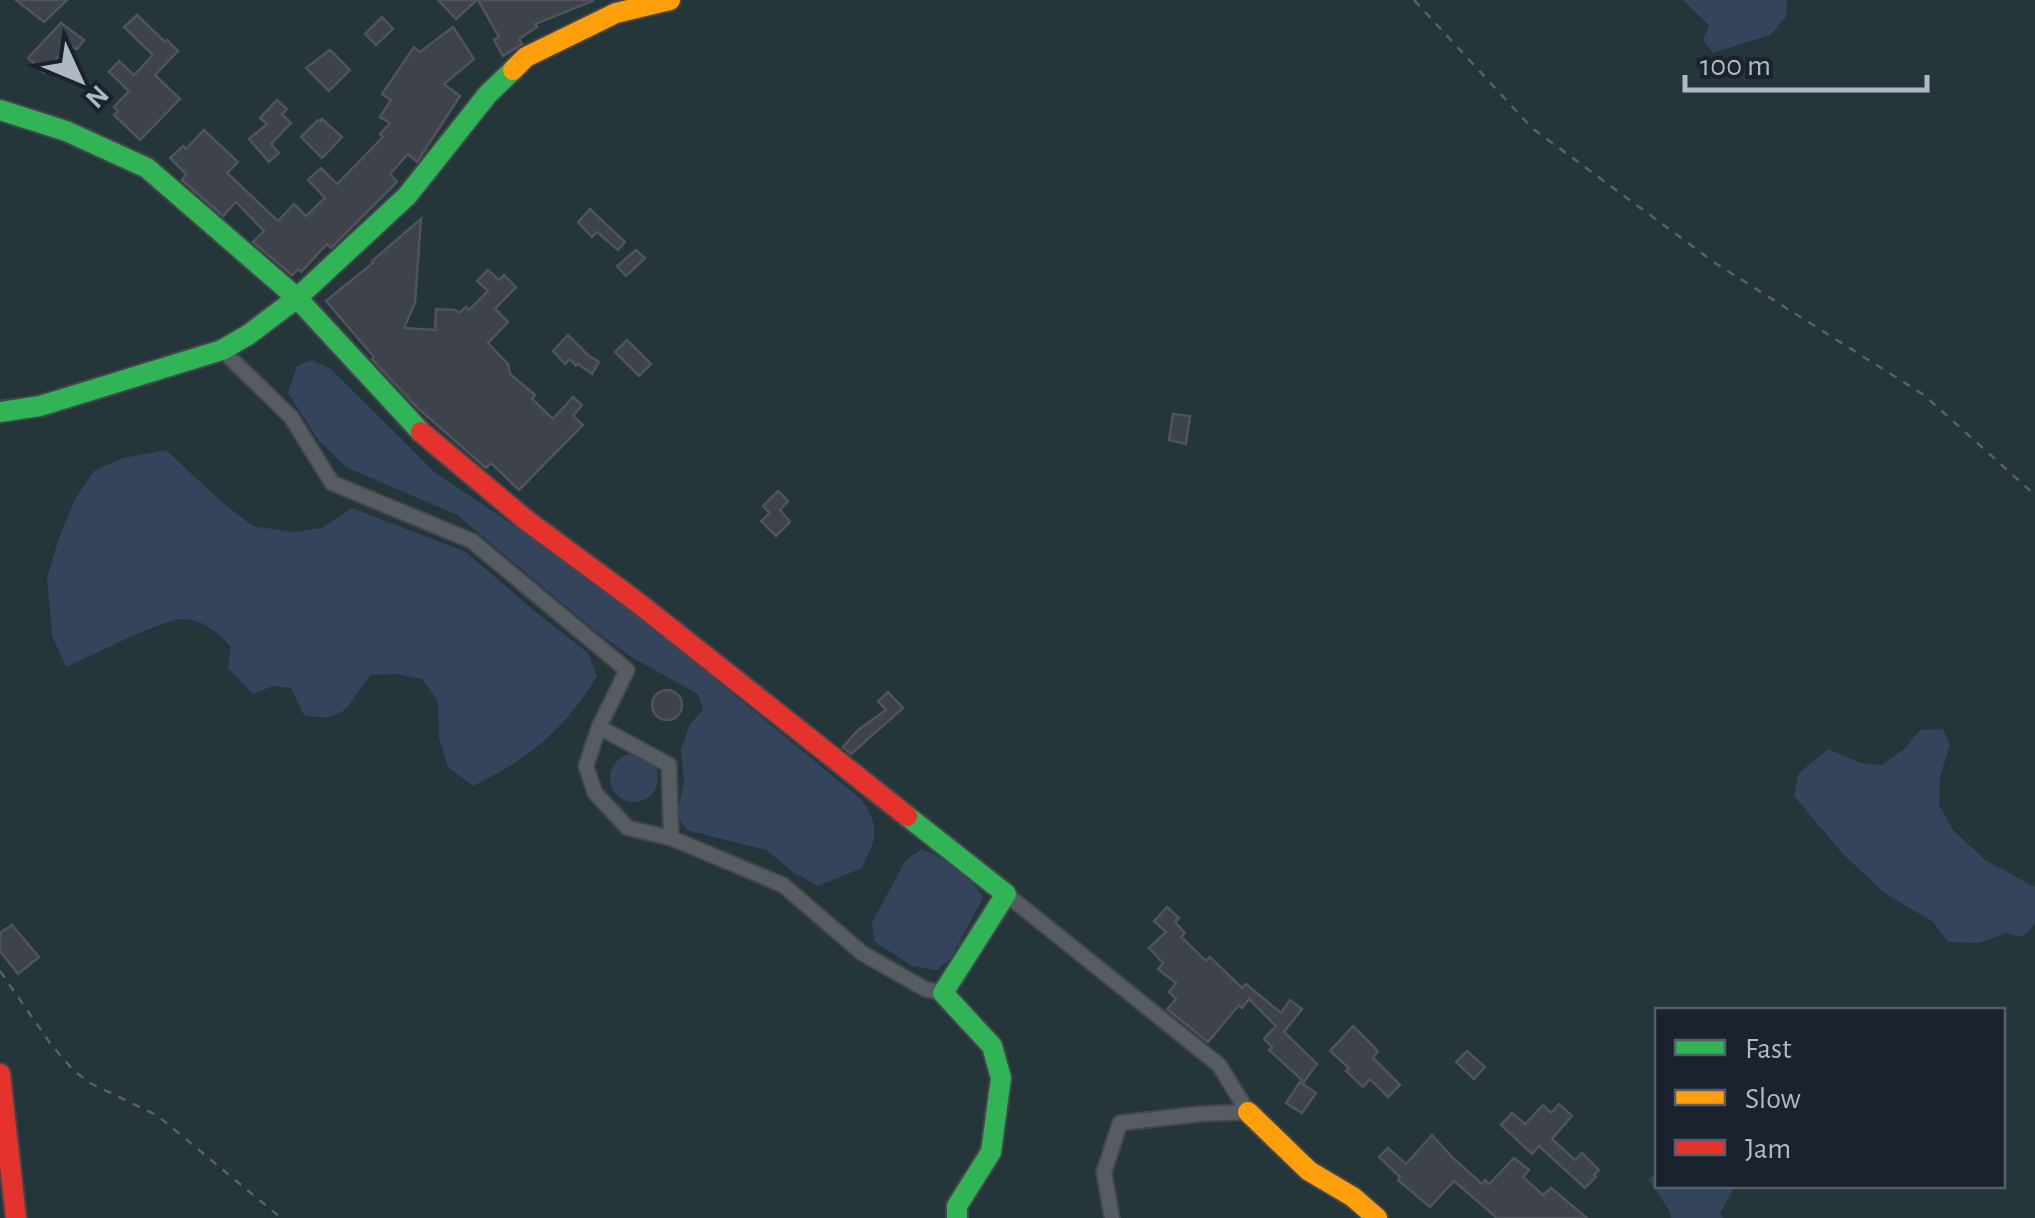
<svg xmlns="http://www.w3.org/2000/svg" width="2035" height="1218" font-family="'Alegreya Sans',sans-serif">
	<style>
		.green { fill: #243639; fill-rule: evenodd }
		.water { fill: #34445d }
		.building { fill: #3e424a; stroke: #4f535c; stroke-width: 2.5 }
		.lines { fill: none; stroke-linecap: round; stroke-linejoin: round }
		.street-casing { stroke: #43474d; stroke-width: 18 }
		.fast-casing { stroke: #43474d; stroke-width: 24 }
		.slow-casing { stroke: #43474d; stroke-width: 24 }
		.jam-casing { stroke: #43474d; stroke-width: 24 }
		.path { stroke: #5a5f66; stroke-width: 2.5; stroke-dasharray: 8 8; stroke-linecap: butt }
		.street { stroke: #575b62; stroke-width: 14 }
		.fast { stroke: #30b455; stroke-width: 20 }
		.slow { stroke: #ff9f0a; stroke-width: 20 }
		.jam { stroke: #e5322d; stroke-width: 20 }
	</style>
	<rect width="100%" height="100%" fill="#272c33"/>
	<path class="green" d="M 0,0 L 2035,0 L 2035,1218 L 0,1218 ZM 1658,1010 L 2002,1010 L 2002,1186 L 1658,1186 Z"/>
	<g class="water">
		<path d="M 1683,0 L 1787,0 L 1786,17 L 1770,35 L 1713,53 L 1703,40 L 1709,25 Z"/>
		<path d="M 312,360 L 331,369 L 433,471 L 553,552 L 660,634 L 862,800 C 881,830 876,838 862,868 L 818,886 L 793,872 L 766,850 L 687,830 L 677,816 L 684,781 L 681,750 L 690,724 L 703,710 L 698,694 L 631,657 L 593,629 L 457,515 L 346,467 L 319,441 L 288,393 L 297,366 Z"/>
		<path d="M 166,450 L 223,503 L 253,526 L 294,532 L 322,528 L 352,508 L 466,552 L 532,609 L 588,653 L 597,676 C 565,729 529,759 473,786 L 448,767 L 439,738 L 438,701 L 422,679 L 396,674 L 371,675 C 346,704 349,724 304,715 L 291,688 L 273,686 L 253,694 L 228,668 L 231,647 C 218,633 204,620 184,619 C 166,617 87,658 66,667 L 52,636 L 47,578 L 58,541 L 75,499 L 94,471 L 123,458 Z"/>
		<path d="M 1943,729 L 1950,745 L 1940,777 L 1939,805 L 1953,830 L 1985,860 L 2035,887 L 2035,923 L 2023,937 L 2006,933 L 1979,943 L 1948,942 L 1933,922 L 1883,892 L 1842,853 L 1794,796 L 1798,774 L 1828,749 L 1861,763 L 1882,765 L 1904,749 L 1920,730 Z"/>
		<circle cx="634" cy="778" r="24"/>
		<path d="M 922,849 C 947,860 969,874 983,898 L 951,958 L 937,970 L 912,966 L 874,941 L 872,922 L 906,860 Z"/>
		<path d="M 1657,1174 L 1658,1186 L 1735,1186 L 1720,1213 L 1723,1218 L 1671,1218 L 1669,1210 L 1648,1179 Z"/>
	</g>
	<g class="building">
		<path d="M 16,0 L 67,0 L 44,22 Z"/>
		<path d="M 438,0 L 477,0 L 456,19 Z"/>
		<path d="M 478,0 L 593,0 L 593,1 L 535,24 L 537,27 L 519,39 L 522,44 L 503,56 L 494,40 L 499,37 Z"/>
		<path d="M 137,15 L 165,42 L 167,40 L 178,51 L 155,75 L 180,99 L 140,140 L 114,115 L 118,111 L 114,107 L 129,91 L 109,72 L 119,61 L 134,75 L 153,55 L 124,27 Z"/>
		<path d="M 382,17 L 393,29 L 376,45 L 365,34 Z"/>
		<path d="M 61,23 L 84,40 L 77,49 L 68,46 L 44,73 L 28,58 Z"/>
		<path d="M 453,27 L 474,59 L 444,84 L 460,96 L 417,162 L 408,154 L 390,174 L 397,182 L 331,248 L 327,244 L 301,272 L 298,269 L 292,275 L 253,242 L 264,231 L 236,202 L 223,216 L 182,180 L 186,174 L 170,158 L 183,146 L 186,149 L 204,130 L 238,162 L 227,173 L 278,221 L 294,204 L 306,216 L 325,198 L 308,180 L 321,168 L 337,184 L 383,137 L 380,134 L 390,123 L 380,117 L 391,100 L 382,94 L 414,47 L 420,52 Z"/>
		<path d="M 330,50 L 350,70 L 329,91 L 306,68 Z"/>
		<path d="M 277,100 L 287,109 L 282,114 L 291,123 L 271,144 L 279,153 L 269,162 L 249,139 L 267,124 L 260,118 Z"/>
		<path d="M 322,119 L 342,137 L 322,158 L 301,137 L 318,120 L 320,122 Z"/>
		<path d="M 590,209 L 625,242 L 618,250 L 597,232 L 592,237 L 578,222 Z"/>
		<path d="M 421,219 L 415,303 L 404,328 L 435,330 L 436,309 L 455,310 L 459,313 L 466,307 L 469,310 L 488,291 L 477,281 L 488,270 L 499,280 L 504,275 L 516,287 L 495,309 L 508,322 L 488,343 L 508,364 L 510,374 L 535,395 L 532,399 L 553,419 L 573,397 L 582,405 L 573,416 L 583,425 L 519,490 L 491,463 L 486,468 L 420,410 L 372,359 L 374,357 L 326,301 L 373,263 L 372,261 Z"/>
		<path d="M 636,250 L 645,258 L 626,276 L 617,266 Z"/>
		<path d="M 568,335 L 588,355 L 599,362 L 592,374 L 578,364 L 576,366 L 570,359 L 565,364 L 553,351 Z"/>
		<path d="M 627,340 L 651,364 L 639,376 L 615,352 Z"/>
		<path d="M 1173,414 L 1190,416 L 1186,444 L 1169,440 Z"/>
		<path d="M 778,491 L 788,501 L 780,510 L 790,522 L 776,536 L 761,521 L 770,513 L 763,506 Z"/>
		<circle cx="667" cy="705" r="15"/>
		<path d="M 888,692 L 903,708 L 851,754 L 843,747 L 858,730 L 886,710 L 878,701 Z"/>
		<path d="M 1167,907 L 1179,918 L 1175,922 L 1185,933 L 1181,937 L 1206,961 L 1210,957 L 1242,988 L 1246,984 L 1281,1013 L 1290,1000 L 1302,1009 L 1284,1032 L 1317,1064 L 1304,1082 L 1269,1050 L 1272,1047 L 1264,1039 L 1276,1026 L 1249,999 L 1242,1008 L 1239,1005 L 1208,1042 L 1167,1009 L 1176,999 L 1169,992 L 1176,983 L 1158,969 L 1163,963 L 1149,948 L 1166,932 L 1154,921 Z"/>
		<path d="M 12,925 L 39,957 L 18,974 L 0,951 L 0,933 Z"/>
		<path d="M 1353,1026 L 1378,1051 L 1373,1058 L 1400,1085 L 1388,1097 L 1370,1079 L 1363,1087 L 1346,1071 L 1349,1068 L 1330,1051 Z"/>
		<path d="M 1467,1051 L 1485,1067 L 1474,1079 L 1456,1062 Z"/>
		<path d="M 1300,1082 L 1316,1093 L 1302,1113 L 1286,1103 Z"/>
		<path d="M 1559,1104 L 1572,1116 L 1552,1139 L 1575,1160 L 1582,1153 L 1599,1170 L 1594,1175 L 1596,1177 L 1585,1188 L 1539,1146 L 1532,1154 L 1501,1125 L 1512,1113 L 1525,1124 L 1543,1105 L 1551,1113 Z"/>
		<path d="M 1432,1135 L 1453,1158 L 1482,1184 L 1485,1180 L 1489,1184 L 1514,1158 L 1529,1170 L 1523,1177 L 1543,1195 L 1551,1188 L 1587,1218 L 1497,1218 L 1454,1181 L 1430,1207 L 1398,1180 L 1400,1177 L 1379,1157 L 1388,1148 L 1406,1164 Z"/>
	</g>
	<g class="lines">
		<g class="street-casing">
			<g id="street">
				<path d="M 222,350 L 291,417 L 332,483 L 472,541 L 627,670 L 599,727 L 669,765 L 671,838 L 783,885 L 862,953 L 925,989 L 943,993"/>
				<path d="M 599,727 L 586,766 L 595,793 L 628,828 L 671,838"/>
				<path d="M 1006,894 L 1219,1065 L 1248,1112 L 1200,1114 L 1120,1123 L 1104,1172 L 1112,1218"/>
			</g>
		</g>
		<g class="fast-casing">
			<g id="fast">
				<path d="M 0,110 L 66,131 L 147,168 L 297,298 L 421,432"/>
				<path d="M 0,412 L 40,406 L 222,350 L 248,335 L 297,298 L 407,196 L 488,94 L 513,70"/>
				<path d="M 907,816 L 1006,894 L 943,993 L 992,1046 L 1001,1078 L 991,1152 L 957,1206 L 957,1218"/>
			</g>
		</g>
		<g class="slow-casing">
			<g id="slow">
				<path d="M 513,70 L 526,57 L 616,13 L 670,0"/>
				<path d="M 1248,1112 L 1309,1171 L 1353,1197 L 1377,1218"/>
			</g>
		</g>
		<g class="jam-casing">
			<g id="jam">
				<path d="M 421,432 L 526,520 L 637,602 L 907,816"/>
				<path d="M 0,1074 L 16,1218"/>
			</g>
		</g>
		<g class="path">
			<path d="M 1414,0 L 1532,128 L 1715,263 L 1924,395 L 2035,495"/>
			<path d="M 0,971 L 50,1043 L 73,1070 L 90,1083 L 158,1116 L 281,1218"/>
		</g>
		<use href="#street" class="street"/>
		<use href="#fast" class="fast"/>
		<use href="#slow" class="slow"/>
		<use href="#jam" class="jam"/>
	</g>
	<rect x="1655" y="1008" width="350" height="180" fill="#1a222e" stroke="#565e6b" stroke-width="2.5"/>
	<rect x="1675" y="1040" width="50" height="15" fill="#30b455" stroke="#565e6b" stroke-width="2.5"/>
	<text x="1745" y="1058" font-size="30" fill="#b0b8c6">Fast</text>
	<rect x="1675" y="1090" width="50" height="15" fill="#ff9f0a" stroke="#565e6b" stroke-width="2.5"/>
	<text x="1745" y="1108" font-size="30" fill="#b0b8c6">Slow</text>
	<rect x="1675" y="1140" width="50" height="15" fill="#e5322d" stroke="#565e6b" stroke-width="2.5"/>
	<text x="1745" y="1158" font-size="30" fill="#b0b8c6">Jam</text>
	<g transform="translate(80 80) rotate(134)" stroke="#1a222e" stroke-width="8" paint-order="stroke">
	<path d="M0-8L18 38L0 25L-18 38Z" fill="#b0b8c6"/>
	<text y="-15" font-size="28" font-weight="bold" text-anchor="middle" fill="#b0b8c6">N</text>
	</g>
	<path d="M1685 75v15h242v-15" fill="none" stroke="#b0b8c6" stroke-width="5"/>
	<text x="1700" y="75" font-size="30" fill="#b0b8c6" stroke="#1a222e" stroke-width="8" paint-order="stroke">100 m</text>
</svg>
